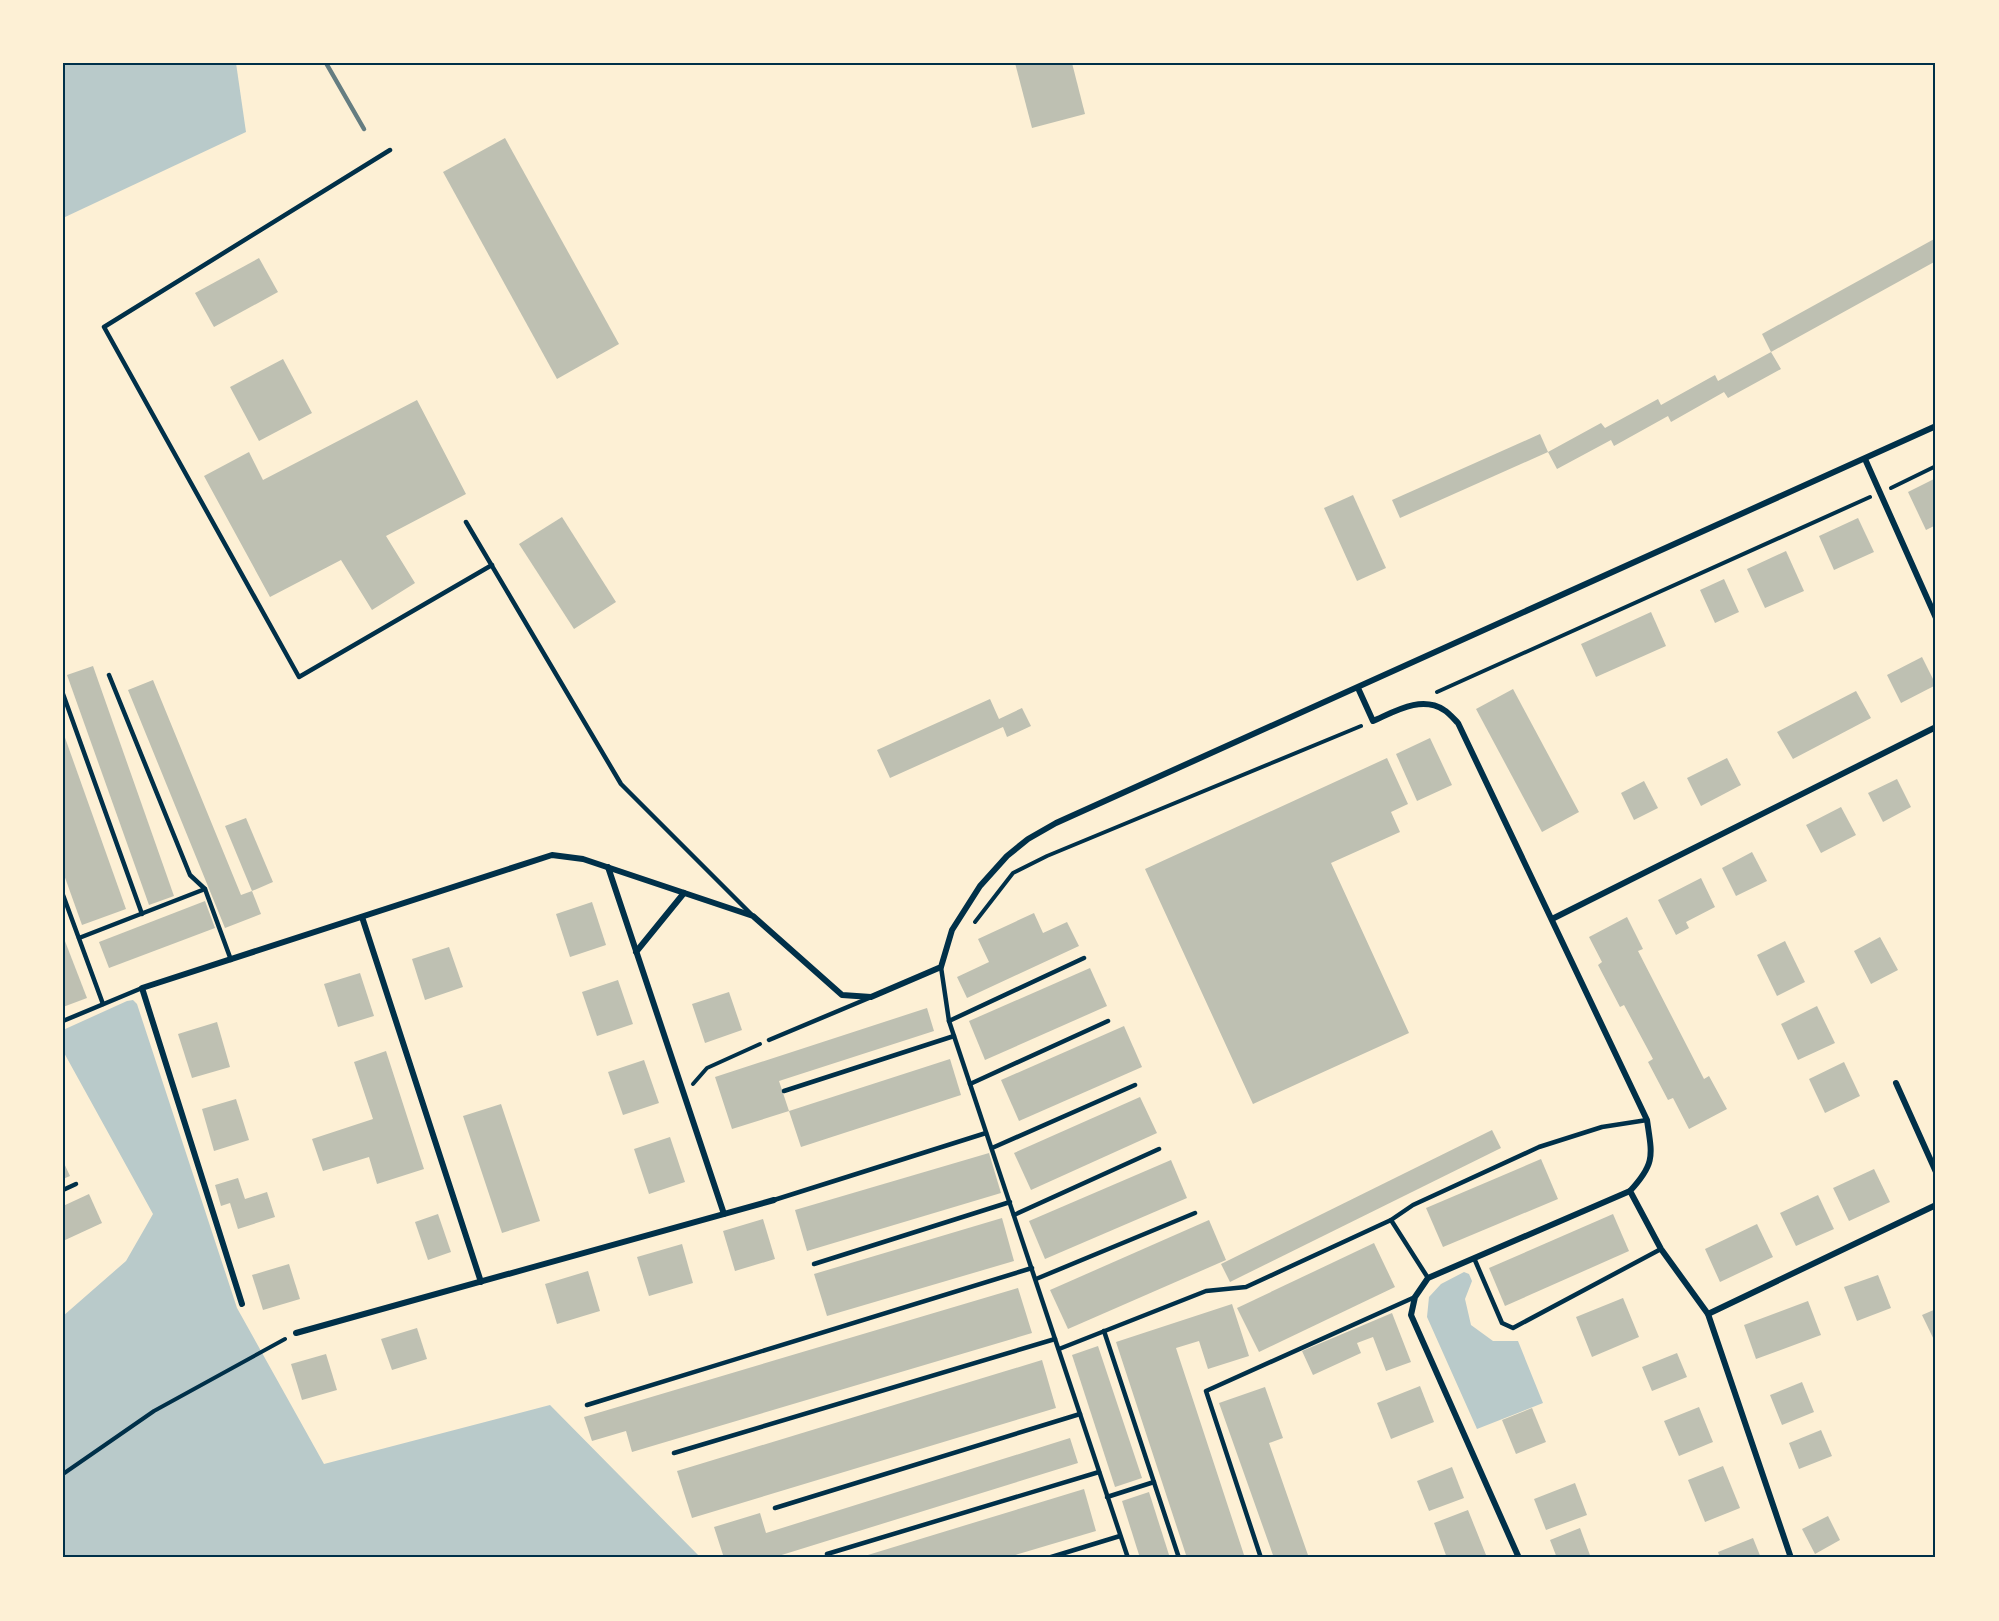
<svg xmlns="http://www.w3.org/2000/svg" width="1999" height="1621" font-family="'Golos Text',sans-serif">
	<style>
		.green { fill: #b9caca }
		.building { fill: #bec0b2 }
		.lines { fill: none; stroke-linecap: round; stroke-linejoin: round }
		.path { stroke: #003049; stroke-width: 4 }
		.service { stroke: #003049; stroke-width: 4.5 }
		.minor { stroke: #003049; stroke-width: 6 }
		.rail { stroke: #657d81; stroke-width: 4.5 }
		.neatline { fill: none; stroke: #003049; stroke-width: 2 }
	</style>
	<rect width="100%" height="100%" fill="#fdf0d5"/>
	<g class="green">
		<path d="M 63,63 L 236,63 L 246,132 L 63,218 Z"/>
		<path d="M 133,1000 L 137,1004 L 237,1308 L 324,1464 L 550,1405 L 701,1558 L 63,1558 L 63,1316 L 126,1261 L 153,1214 L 63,1051 L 63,1030 L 127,1001 Z"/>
		<path d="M 1464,1272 L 1469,1274 L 1472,1281 L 1465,1299 L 1471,1325 L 1493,1341 L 1518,1341 L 1543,1403 L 1477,1429 L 1427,1317 L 1429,1297 L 1441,1284 Z"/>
	</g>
	<g class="building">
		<path d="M 1015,63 L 1072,63 L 1085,114 L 1032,128 Z"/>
		<path d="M 505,138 L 619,344 L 557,379 L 443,172 Z"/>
		<path d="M 1936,238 L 1936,261 L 1771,352 L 1762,334 Z"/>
		<path d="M 259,258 L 278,292 L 214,327 L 195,293 Z"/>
		<path d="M 1771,352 L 1781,369 L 1728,398 L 1724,392 L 1671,422 L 1668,416 L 1614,446 L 1611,440 L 1557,469 L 1548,452 L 1601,423 L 1605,428 L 1658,399 L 1661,405 L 1715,375 L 1718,381 Z"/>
		<path d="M 283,359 L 312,413 L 259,441 L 230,387 Z"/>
		<path d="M 417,400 L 466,494 L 386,536 L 415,583 L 372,610 L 341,560 L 270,597 L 204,476 L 249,452 L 263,480 Z"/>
		<path d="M 1540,434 L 1548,452 L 1400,518 L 1392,500 Z"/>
		<path d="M 1936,478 L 1936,525 L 1926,530 L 1908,492 Z"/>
		<path d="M 1353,495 L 1386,568 L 1357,581 L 1324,508 Z"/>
		<path d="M 562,517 L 616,602 L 574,629 L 519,544 Z"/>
		<path d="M 1858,518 L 1874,552 L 1834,570 L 1819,536 Z"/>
		<path d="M 1786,551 L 1804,591 L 1765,608 L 1747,569 Z"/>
		<path d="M 1724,579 L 1739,612 L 1715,623 L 1700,590 Z"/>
		<path d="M 1651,612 L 1666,646 L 1596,677 L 1581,644 Z"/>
		<path d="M 1922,657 L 1936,685 L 1901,703 L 1887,675 Z"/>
		<path d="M 93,666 L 174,896 L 149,905 L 67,675 Z"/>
		<path d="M 153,680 L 241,895 L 252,891 L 261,914 L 225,928 L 128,690 Z"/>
		<path d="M 1513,689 L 1579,812 L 1542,832 L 1476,709 Z"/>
		<path d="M 1856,691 L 1871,718 L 1793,759 L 1777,732 Z"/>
		<path d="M 990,699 L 999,719 L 1022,708 L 1031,726 L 1007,737 L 1003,727 L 890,778 L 877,750 Z"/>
		<path d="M 63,732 L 126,909 L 82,925 L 63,872 Z"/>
		<path d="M 1430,738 L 1452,785 L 1417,801 L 1396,754 Z"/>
		<path d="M 1387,758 L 1408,804 L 1391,812 L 1400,832 L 1331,863 L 1409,1033 L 1253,1104 L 1145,869 Z"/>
		<path d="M 1727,758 L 1741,785 L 1701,806 L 1687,778 Z"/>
		<path d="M 1897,779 L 1911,807 L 1883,822 L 1868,793 Z"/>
		<path d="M 1644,781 L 1658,808 L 1634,820 L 1621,793 Z"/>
		<path d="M 1841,807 L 1856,835 L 1821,853 L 1806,825 Z"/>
		<path d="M 246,818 L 273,882 L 252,891 L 225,826 Z"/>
		<path d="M 1752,852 L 1767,881 L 1736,896 L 1722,868 Z"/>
		<path d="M 1701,878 L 1715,907 L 1686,922 L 1689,928 L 1676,935 L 1658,900 Z"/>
		<path d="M 205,901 L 215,928 L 109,968 L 99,942 Z"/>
		<path d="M 592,902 L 606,945 L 570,957 L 556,914 Z"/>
		<path d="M 1034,913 L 1043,933 L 1067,922 L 1079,946 L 967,998 L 957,977 L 989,962 L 978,939 Z"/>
		<path d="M 1627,917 L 1643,949 L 1638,951 L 1704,1079 L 1709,1076 L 1727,1109 L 1689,1129 L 1673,1098 L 1668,1100 L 1648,1062 L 1653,1059 L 1624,1005 L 1620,1007 L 1598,965 L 1602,962 L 1589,937 Z"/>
		<path d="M 63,936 L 87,998 L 63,1007 Z"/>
		<path d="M 1880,937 L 1898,970 L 1871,984 L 1854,951 Z"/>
		<path d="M 1785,941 L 1805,982 L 1777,996 L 1757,955 Z"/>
		<path d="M 449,947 L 463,987 L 425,1000 L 412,959 Z"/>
		<path d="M 1090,968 L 1107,1006 L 985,1060 L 969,1021 Z"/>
		<path d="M 360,973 L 374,1016 L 338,1027 L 324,984 Z"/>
		<path d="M 618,980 L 633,1024 L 597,1036 L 582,992 Z"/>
		<path d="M 729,992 L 742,1030 L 705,1043 L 692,1004 Z"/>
		<path d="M 1817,1006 L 1835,1043 L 1798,1060 L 1781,1024 Z"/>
		<path d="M 927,1008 L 934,1031 L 779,1081 L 789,1111 L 732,1129 L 715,1077 Z"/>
		<path d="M 217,1022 L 230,1067 L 192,1078 L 178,1034 Z"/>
		<path d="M 1124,1026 L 1142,1067 L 1019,1121 L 1001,1080 Z"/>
		<path d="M 386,1051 L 424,1169 L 377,1184 L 369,1157 L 323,1171 L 312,1139 L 373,1119 L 354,1062 Z"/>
		<path d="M 950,1059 L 961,1095 L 801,1147 L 789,1111 Z"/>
		<path d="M 644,1060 L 659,1103 L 623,1115 L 608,1072 Z"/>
		<path d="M 1844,1062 L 1860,1096 L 1825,1113 L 1809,1079 Z"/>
		<path d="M 1140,1097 L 1157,1133 L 1031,1190 L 1014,1153 Z"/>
		<path d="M 236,1099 L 249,1140 L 214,1151 L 202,1109 Z"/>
		<path d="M 501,1104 L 540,1221 L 502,1233 L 463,1116 Z"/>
		<path d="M 1492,1130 L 1501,1148 L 1230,1282 L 1221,1264 Z"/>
		<path d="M 670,1137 L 685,1182 L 649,1194 L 634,1149 Z"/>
		<path d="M 989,1153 L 1001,1193 L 807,1251 L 795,1210 Z"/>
		<path d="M 1541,1159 L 1558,1199 L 1443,1247 L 1426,1208 Z"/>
		<path d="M 1171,1160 L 1187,1198 L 1045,1259 L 1029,1221 Z"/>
		<path d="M 63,1161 L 70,1176 L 63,1179 Z"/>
		<path d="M 1874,1169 L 1890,1202 L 1849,1221 L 1833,1188 Z"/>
		<path d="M 238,1178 L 245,1199 L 267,1192 L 275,1217 L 238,1229 L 230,1203 L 221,1206 L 215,1185 Z"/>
		<path d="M 89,1194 L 102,1223 L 63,1241 L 63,1206 Z"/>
		<path d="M 1818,1195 L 1834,1229 L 1796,1246 L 1780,1213 Z"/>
		<path d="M 438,1214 L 451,1252 L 428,1260 L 415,1222 Z"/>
		<path d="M 1613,1214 L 1629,1251 L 1505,1306 L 1489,1268 Z"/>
		<path d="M 1002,1218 L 1014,1261 L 827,1316 L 814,1274 Z"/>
		<path d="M 763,1219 L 775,1259 L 735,1271 L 723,1231 Z"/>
		<path d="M 1209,1220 L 1226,1260 L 1068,1329 L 1050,1290 Z"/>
		<path d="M 1757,1224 L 1773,1257 L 1720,1282 L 1705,1249 Z"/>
		<path d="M 1374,1243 L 1395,1287 L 1259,1352 L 1237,1308 Z"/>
		<path d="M 682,1244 L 693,1283 L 649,1296 L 637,1257 Z"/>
		<path d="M 289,1264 L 300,1299 L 263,1310 L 252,1275 Z"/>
		<path d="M 588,1271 L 600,1311 L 557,1324 L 545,1284 Z"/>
		<path d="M 1878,1275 L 1891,1308 L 1857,1321 L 1844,1287 Z"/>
		<path d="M 1018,1288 L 1032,1333 L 632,1452 L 626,1431 L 592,1441 L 584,1417 Z"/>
		<path d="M 1623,1298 L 1639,1337 L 1592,1357 L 1576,1317 Z"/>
		<path d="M 1808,1301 L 1821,1335 L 1756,1359 L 1744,1325 Z"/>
		<path d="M 1232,1304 L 1249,1356 L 1208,1369 L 1199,1341 L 1176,1348 L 1245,1558 L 1187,1558 L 1116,1342 Z"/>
		<path d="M 1936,1309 L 1936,1344 L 1922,1315 Z"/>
		<path d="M 1392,1313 L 1411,1362 L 1386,1371 L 1373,1337 L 1357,1343 L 1361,1353 L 1313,1375 L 1302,1351 Z"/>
		<path d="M 417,1328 L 427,1359 L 392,1370 L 381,1339 Z"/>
		<path d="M 1098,1346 L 1142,1478 L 1115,1487 L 1072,1355 Z"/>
		<path d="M 1677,1353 L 1687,1377 L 1652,1391 L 1642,1367 Z"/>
		<path d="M 326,1354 L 337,1390 L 302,1400 L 291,1364 Z"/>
		<path d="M 1042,1360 L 1056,1408 L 692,1518 L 677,1471 Z"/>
		<path d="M 1802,1382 L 1814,1412 L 1782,1425 L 1770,1395 Z"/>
		<path d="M 1420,1386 L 1434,1422 L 1391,1439 L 1377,1403 Z"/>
		<path d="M 1265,1387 L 1283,1438 L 1269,1443 L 1309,1558 L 1274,1558 L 1219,1403 Z"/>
		<path d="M 1699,1407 L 1713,1442 L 1679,1456 L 1664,1421 Z"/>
		<path d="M 1532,1408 L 1546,1442 L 1516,1454 L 1502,1420 Z"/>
		<path d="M 1821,1430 L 1832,1456 L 1799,1469 L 1789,1443 Z"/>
		<path d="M 1070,1438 L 1078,1463 L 772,1558 L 724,1558 L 714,1527 L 760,1513 L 766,1533 Z"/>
		<path d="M 1723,1466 L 1740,1508 L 1705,1522 L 1688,1480 Z"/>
		<path d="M 1452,1467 L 1464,1498 L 1429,1511 L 1417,1481 Z"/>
		<path d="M 1575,1483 L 1587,1515 L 1546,1530 L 1534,1499 Z"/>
		<path d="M 1084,1489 L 1096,1531 L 1005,1558 L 858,1558 Z"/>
		<path d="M 1149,1492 L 1170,1558 L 1140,1558 L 1122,1501 Z"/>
		<path d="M 1468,1510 L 1486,1555 L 1480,1558 L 1447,1558 L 1434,1523 Z"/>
		<path d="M 1828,1516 L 1840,1540 L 1815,1554 L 1802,1529 Z"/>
		<path d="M 1580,1528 L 1591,1558 L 1557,1558 L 1550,1540 Z"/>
		<path d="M 1753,1538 L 1761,1558 L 1720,1558 L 1718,1552 Z"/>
	</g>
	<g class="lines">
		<g class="path">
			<path d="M 1891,488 L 1936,466"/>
			<path d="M 1437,692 L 1870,497"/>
			<path d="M 975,922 L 1013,873 L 1047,856 L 1361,726"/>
			<path d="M 693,1084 L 707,1068 L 760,1044"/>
			<path d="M 63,1474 L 154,1411 L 285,1339"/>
		</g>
		<g class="service">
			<path d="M 390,150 L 104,327 L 299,677 L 492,565"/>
			<path d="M 466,522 L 621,784 L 751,914"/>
			<path d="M 109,675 L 190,875 L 205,889 L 231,960"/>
			<path d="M 63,694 L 142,914"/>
			<path d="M 63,895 L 103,1004"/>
			<path d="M 79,938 L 205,889"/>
			<path d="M 941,967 L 949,1021 L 1128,1558"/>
			<path d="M 63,1021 L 142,988"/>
			<path d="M 949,1021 L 1084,958"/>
			<path d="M 769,1040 L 869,998"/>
			<path d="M 970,1084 L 1108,1021"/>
			<path d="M 784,1091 L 954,1036"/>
			<path d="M 992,1148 L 1135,1085"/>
			<path d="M 63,1190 L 76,1184"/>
			<path d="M 774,1200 L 986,1133"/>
			<path d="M 1014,1215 L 1159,1149"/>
			<path d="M 1391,1220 L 1413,1205 L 1539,1147 L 1602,1127 L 1647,1120"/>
			<path d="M 1474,1258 L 1502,1323 L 1513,1328 L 1661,1249"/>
			<path d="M 814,1264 L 1010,1202"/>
			<path d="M 1036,1279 L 1195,1213"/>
			<path d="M 1104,1331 L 1179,1558"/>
			<path d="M 1059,1349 L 1206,1291 L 1246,1287 L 1391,1220 L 1428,1278"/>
			<path d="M 587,1405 L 1032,1268"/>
			<path d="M 674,1453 L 1055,1339"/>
			<path d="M 1107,1497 L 1154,1482"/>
			<path d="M 775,1508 L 1080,1414"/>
			<path d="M 827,1554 L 1099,1472"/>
			<path d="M 1048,1558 L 1120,1536"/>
			<path d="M 1261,1558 L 1206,1391 L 1415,1297"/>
		</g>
		<g class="minor">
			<path d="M 1865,459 L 1936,618"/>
			<path d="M 1358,688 L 1373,721 C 1394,712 1421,695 1444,710 C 1449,713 1454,719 1458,723 L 1647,1120 C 1652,1155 1656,1163 1630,1191 L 1661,1249 L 1708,1314 L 1791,1558"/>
			<path d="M 608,867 L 724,1214"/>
			<path d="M 362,917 L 481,1282"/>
			<path d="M 1552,919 L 1936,727"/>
			<path d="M 636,952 L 684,893"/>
			<path d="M 1896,1083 L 1936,1172"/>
			<path d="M 242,1304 L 142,988 L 552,855 L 583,859 L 753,916 L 842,995 L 871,997 L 941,967 L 952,930 L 980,886 L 1007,856 L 1028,839 L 1056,823 L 1936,426"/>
			<path d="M 1708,1314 L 1936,1205"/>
			<path d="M 296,1333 L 774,1200"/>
			<path d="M 1519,1558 L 1411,1315 L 1415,1297 L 1428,1278 L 1630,1191"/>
		</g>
		<path class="rail" d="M 326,63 L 364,129"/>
	</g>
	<rect width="1999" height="1621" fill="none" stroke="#fdf0d5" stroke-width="129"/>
	<rect x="64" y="64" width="1870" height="1492" class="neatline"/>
</svg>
